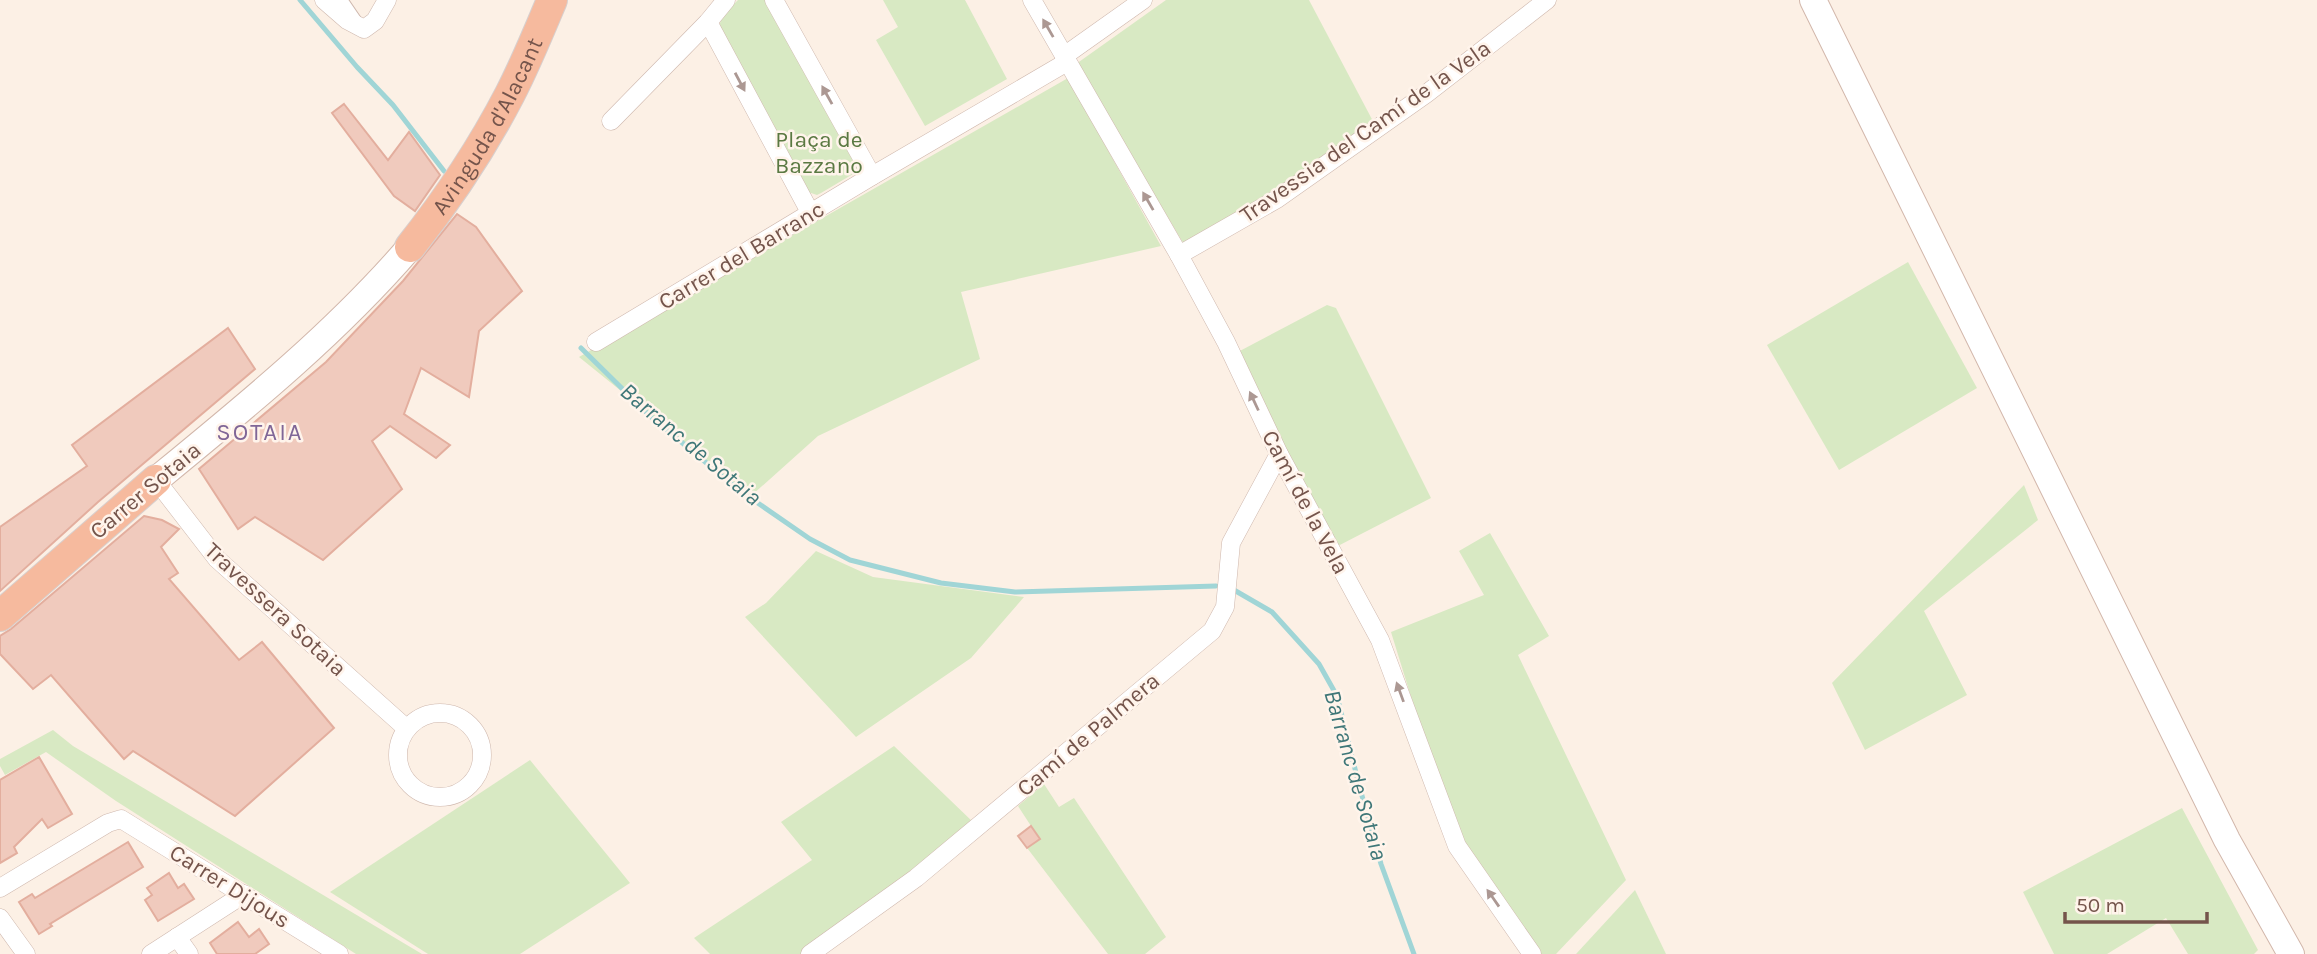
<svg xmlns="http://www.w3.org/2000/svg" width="2317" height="954" font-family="Karla,sans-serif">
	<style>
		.green { fill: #d8e9c3 }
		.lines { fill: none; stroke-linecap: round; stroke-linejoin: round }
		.stream { stroke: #a0d5d6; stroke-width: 5 }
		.building { fill: #f0cabd; stroke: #e3ae9e; stroke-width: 2 }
		.pedestrian-casing { stroke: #cfb8ae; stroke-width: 16 }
		.minor-casing { stroke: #cfb8ae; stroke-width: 19 }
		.secondary-casing { stroke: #d2b7ab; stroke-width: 28 }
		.trunk-casing { stroke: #d8cfcd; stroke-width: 32 }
		.pedestrian { stroke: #fff; stroke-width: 14 }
		.minor { stroke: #fff; stroke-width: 18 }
		.secondary { stroke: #fff; stroke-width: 26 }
		.trunk { stroke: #f6ba9e; stroke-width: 30 }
		.oneway { fill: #ac9893 }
		.labels { text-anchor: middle; stroke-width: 5; stroke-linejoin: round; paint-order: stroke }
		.street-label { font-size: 23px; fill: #74544b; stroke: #fff4eb }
		.park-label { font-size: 23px; fill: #5a7942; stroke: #fff4eb }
		.neighbourhood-label { font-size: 24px; letter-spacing: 2px; fill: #806697; stroke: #fff4eb }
		.water-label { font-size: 24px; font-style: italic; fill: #3f7778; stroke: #fff4eb }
	</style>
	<rect width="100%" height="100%" fill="#fcf0e5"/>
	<g class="green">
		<path d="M 738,0 L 765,0 L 858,167 L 853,174 L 821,193 L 817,195 L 808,192 L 719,27 L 722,16 Z"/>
		<path d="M 883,0 L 965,0 L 1007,79 L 925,126 L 876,40 L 898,27 Z"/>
		<path d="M 1166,0 L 1309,0 L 1375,125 L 1185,246 L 1076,64 Z"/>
		<path d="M 1068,78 L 1161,246 L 961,292 L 980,359 L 818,436 L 751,496 L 579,357 Z"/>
		<path d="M 1908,262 L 1977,388 L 1839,470 L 1767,345 Z"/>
		<path d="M 1327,305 L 1336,308 L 1431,498 L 1334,548 L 1236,353 Z"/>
		<path d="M 2024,485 L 2038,520 L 1924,611 L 1967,695 L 1865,750 L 1832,683 Z"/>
		<path d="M 1490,533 L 1549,636 L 1518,655 L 1626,880 L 1556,954 L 1539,954 L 1466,854 L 1442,797 L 1391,632 L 1484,595 L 1459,551 Z"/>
		<path d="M 816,551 L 873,577 L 1024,597 L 971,658 L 856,737 L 745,617 L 766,603 Z"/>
		<path d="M 53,730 L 73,746 L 422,954 L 356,954 L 116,801 L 46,752 L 5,775 L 0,766 L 0,759 Z"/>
		<path d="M 894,746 L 974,823 L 804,954 L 710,954 L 694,938 L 812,860 L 781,822 Z"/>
		<path d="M 530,760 L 630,883 L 520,954 L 428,954 L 330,892 Z"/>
		<path d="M 1044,784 L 1059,807 L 1074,798 L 1166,937 L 1145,954 L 1108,954 L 1018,836 L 1031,826 L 1018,806 Z"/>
		<path d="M 2182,808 L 2258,950 L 2254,954 L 2188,954 L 2166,918 L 2107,954 L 2054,954 L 2023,892 Z"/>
		<path d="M 1635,890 L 1666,954 L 1576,954 Z"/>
	</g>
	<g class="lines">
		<g class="stream">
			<path d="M 300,0 L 357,67 L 393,105 L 444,171"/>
			<path d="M 581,348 L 650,416 L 739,490 L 810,539 L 850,560 L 941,583 L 1015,592 L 1216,586"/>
			<path d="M 1234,590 L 1272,612 L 1319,664 L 1337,696 L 1359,785 L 1381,864 L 1414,954"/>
		</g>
	</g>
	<g class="building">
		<path d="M 344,104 L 388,160 L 409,132 L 440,175 L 415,211 L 394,196 L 332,113 Z"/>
		<path d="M 457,214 L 476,227 L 522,291 L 479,331 L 469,397 L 421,368 L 404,414 L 450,445 L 436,458 L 390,426 L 372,441 L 402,489 L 323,560 L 255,517 L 238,529 L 199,469 L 326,362 L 403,281 Z"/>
		<path d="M 228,328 L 255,369 L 98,502 L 0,591 L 0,527 L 87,466 L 72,445 Z"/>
		<path d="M 144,516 L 162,520 L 179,529 L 161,547 L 178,573 L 169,579 L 239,660 L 262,642 L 334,728 L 235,816 L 133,751 L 124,759 L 51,675 L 33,689 L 0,654 L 0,636 L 11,629 Z"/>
		<path d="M 39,757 L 72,814 L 48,828 L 42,819 L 14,847 L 17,853 L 0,863 L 0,780 Z"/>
		<path d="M 1031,826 L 1040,839 L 1027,848 L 1018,836 Z"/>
		<path d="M 128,842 L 143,867 L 50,924 L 52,926 L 39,934 L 19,902 L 32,894 L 35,898 Z"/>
		<path d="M 169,873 L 178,888 L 184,884 L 194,899 L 158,921 L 145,900 L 152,895 L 147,888 Z"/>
		<path d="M 238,922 L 249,937 L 259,929 L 269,944 L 255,954 L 217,954 L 210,943 Z"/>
	</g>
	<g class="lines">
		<g class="pedestrian-casing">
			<path id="pedestrian" d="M 340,0 L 355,22"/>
		</g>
		<g class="minor-casing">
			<g id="minor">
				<path d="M 324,0 L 347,20 L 364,29 L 375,21 L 387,0"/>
				<path d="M 774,0 L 872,176"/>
				<path d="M 1032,0 L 1179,255 L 1226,342 L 1279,454 L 1380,640 L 1457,846 L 1532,954"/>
				<path d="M 708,22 L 811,214"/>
				<path d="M 1064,56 L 1143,0"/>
				<path d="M 611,121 L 708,22 L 726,0"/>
				<path d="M 1179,255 L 1277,199 L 1426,94 L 1547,0"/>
				<path d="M 596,342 L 872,176 L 1067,62"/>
				<path d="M 156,480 L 217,559 L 406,728"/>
				<circle cx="440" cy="755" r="42"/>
				<path d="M 0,888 L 108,823 L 121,819 L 339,954"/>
				<path d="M 0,918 L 26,954"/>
				<path d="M 177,937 L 189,954"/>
				<path d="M 151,954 L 244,894"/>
				<path d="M 810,954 L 916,878 L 1212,631 L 1225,607 L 1231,543 L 1279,454"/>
			</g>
		</g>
		<g class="secondary-casing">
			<g id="secondary">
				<path d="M 1813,0 L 2227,840 L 2291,954"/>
				<path d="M 156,480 C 245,407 335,334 410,247"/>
			</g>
		</g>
		<g class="trunk-casing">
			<g id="trunk">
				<path id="s1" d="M 410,247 C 448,199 482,148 510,94 C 526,63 539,31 552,0"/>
				<path d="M 0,616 L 156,480"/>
			</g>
		</g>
		<use href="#pedestrian" class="pedestrian"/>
		<use href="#minor" class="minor"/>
		<use href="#secondary" class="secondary"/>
		<use href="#trunk" class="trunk"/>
	</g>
	<defs><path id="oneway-solid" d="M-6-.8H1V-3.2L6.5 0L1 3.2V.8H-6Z" transform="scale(1.75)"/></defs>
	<g class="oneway">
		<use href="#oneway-solid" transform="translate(1048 28) rotate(-120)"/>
		<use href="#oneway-solid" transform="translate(740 82) rotate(62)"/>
		<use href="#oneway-solid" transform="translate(827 95) rotate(-119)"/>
		<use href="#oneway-solid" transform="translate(1148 201) rotate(-120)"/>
		<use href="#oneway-solid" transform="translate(1254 401) rotate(-115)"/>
		<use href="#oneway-solid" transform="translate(1400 692) rotate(-110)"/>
		<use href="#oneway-solid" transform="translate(1493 898) rotate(-125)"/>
	</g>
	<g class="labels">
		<g class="street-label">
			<text dy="8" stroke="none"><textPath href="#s1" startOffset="144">Avinguda d'Alacant</textPath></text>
			<text transform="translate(1365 131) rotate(-35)" y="8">Travessia del Camí de la Vela</text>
			<text transform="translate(741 255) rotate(-31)" y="8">Carrer del Barranc</text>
			<text transform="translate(145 490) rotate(-40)" y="8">Carrer Sotaia</text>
			<text transform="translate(1306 502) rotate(62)" y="8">Camí de la Vela</text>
			<text transform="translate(276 609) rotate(43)" y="8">Travessera Sotaia</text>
			<text transform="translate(1088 734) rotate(-40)" y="8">Camí de Palmera</text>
			<text transform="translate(230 886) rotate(32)" y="8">Carrer Dijous</text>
		</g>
		<g class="park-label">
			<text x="819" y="147">Plaça de<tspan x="819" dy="26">Bazzano</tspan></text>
		</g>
		<g class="neighbourhood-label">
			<text x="260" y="440">SOTAIA</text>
		</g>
		<g class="water-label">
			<text transform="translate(691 444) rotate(40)" y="8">Barranc de Sotaia</text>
			<text transform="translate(1356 775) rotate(74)" y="8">Barranc de Sotaia</text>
		</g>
	</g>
	<path d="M2065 912v10h142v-10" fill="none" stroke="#74544b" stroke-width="3.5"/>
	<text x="2076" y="912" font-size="21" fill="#74544b" stroke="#fff4eb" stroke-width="5" paint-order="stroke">50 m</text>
</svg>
